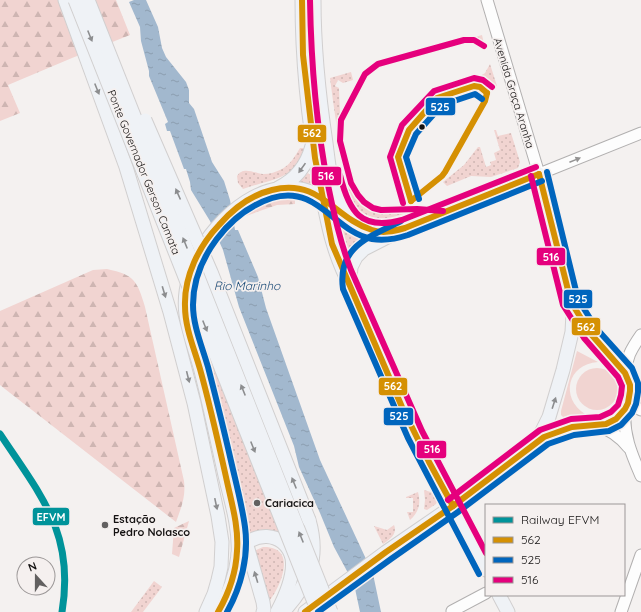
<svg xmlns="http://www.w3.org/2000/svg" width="641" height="612" font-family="Quicksand,sans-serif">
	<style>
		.grass { fill: url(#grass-dots) }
		.forest { fill: url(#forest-firs) }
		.park { fill: #f1d4d1 }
		.water { fill: url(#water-ripples) }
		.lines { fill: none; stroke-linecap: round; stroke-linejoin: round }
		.minor-casing { stroke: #b2b0b0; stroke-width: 13 }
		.major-casing { stroke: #d1cfcf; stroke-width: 15 }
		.minor { stroke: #fdfdfd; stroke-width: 11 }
		.major { stroke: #eff2f6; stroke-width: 13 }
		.major-bridge-casing { stroke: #d1cfcf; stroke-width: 15; stroke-linecap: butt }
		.major-bridge { stroke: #eff2f6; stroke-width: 13 }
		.bus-1-casing { stroke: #f5f0ef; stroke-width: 9 }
		.bus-2-casing { stroke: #f5f0ef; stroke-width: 9 }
		.bus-3-casing { stroke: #f5f0ef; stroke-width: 9 }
		.bus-1 { stroke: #d59003; stroke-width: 6 }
		.bus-2 { stroke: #0065bd; stroke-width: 6 }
		.bus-3 { stroke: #e5007d; stroke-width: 6 }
		.rail-1-casing { stroke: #f5f0ef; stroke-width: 10 }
		.rail-1 { stroke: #00939a; stroke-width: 7 }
		.oneway { fill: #8c8d8f }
		.oneway2 { fill: #949393 }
		.bus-dot { fill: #141212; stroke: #f5f0ef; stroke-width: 1.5 }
		.poi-dot { fill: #626060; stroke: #f5f0ef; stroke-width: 1.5 }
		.labels { text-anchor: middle; stroke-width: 3.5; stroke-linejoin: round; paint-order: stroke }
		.street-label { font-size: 11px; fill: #141212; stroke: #f5f0ef }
		.poi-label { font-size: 11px; font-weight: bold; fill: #141212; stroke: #f5f0ef; text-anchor: start }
		.water-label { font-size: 12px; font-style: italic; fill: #1c4c78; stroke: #f5f0ef }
		.line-badge { stroke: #f5f0ef; stroke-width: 1.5 }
		.badge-label { font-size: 11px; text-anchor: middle; font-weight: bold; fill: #fff }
	</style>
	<defs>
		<pattern id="grass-dots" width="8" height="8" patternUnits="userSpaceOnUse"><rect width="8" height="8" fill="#f1d4d1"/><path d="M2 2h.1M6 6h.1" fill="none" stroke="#ceb5b2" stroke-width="1.8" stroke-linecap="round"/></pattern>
		<pattern id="forest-firs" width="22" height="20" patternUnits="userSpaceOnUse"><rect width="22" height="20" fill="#f1d4d1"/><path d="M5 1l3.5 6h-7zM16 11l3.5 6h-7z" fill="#ceb5b2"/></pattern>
		<pattern id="water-ripples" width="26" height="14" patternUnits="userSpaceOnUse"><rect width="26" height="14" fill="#a2b8ce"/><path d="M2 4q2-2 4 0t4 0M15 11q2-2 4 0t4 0" fill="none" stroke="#8b9db0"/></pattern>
	</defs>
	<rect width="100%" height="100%" fill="#f4f1f0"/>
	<g class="grass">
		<path d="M 482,35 L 484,44 L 476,40 L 464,40 Z"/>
		<path d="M 490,64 L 497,86 L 488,83 L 475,80 L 485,73 Z"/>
		<path d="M 351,72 L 353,80 L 343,83 L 338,80 L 335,86 L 339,88 C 340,118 341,142 348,171 C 350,178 351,187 355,194 C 359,201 366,206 374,209 C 388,212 408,202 420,208 C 404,214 384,223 367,215 C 360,212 353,206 351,198 C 347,190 347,180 345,171 C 338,140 334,109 330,78 Z"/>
		<path d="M 494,130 L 496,130 L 498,136 L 511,133 L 520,162 L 518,168 L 491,177 L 471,176 L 447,186 L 443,182 L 464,165 L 478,147 L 480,147 L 486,167 L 491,165 L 490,162 L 496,160 L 494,153 L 500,150 Z"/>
		<path d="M 300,148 L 304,148 C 295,181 270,179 243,189 L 238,183 L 237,176 C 243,166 254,173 263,174 C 270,174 276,172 282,169 C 291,164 295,156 300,148 Z"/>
		<path d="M 308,173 L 310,175 L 311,184 L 299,182 Z"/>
		<path d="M 332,217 C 344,229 357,236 374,240 C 362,245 349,248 345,262 Z"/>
		<path d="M 195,316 L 283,535 C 270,529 258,529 246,535 L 219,407 Z"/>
		<path d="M 424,490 L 434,493 L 439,499 L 436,504 L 427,510 L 424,509 L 425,500 Z"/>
		<path d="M 418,492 C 421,503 419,512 410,520 L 407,512 L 413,512 L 413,498 L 406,498 L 406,497 Z"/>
		<path d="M 394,525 C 398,534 389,540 383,544 L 374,526 L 387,530 Z"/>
		<path d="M 263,547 C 297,546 282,584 270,600 L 254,551 Z"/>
		<path d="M 154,581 L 162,587 L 143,612 L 131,612 Z"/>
	</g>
	<g class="forest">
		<path d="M 0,0 L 116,0 L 130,35 L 72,58 L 8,85 L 20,113 L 0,121 Z"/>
		<path d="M 295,198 L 295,204 L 277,205 L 240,218 L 252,206 L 270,200 Z"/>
		<path d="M 107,269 C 135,275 137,281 145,307 L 184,481 C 186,497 181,508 176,522 L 5,389 L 0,385 L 0,311 L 93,270 Z"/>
		<path d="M 189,521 L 179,557 L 172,554 L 174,528 Z"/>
	</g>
	<g class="park">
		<path d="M 577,351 L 598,362 C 567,364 560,398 585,414 L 563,417 L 561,415 L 561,411 Z"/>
		<circle cx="597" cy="389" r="21"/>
	</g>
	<path class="water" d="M 134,0 L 146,0 L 158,27 L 162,48 L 166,57 L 186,82 L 189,90 L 189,103 L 194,109 L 212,162 L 224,181 L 230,200 L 235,230 L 238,230 L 258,277 L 266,308 L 320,460 L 373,574 L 381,612 L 360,612 L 354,584 L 334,547 L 320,513 L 299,467 L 294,446 L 239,307 L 223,250 L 210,221 L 191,190 L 190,182 L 186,169 L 184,169 L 170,131 L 167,131 L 165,124 L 168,122 L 149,76 L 149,71 L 141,41 L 140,27 L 129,2 Z"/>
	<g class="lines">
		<g class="minor-casing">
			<g id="minor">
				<path d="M 487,0 L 539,174 L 641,133"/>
				<path d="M 627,376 C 624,360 632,348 641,335"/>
				<path d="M 628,403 L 641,410"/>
				<path d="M 625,409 C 623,434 631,453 641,476"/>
				<path d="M 598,426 C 611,430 620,437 628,447"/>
				<path d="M 535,444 C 549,433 565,427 583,426 C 590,426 598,426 605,424 C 625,418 636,394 626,375 C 620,363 607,353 598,343 C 588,331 579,318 573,304"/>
				<path d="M 452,611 L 486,593"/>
				<path d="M 621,612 L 641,555"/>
			</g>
		</g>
		<g class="major-casing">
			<g id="major">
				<path d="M 65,0 L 126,167 L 170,312 L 194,403 L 218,516 L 222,542 L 221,567 L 218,580 L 214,594 L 206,612"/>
				<path d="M 302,0 C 302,60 308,120 319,179 C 327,219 331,250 351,287 L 392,384 L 415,435 L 486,570"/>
				<path d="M 314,0 C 314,48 319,96 326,143 C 329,166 331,195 345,213"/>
				<path d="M 278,188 C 297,179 307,165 312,146"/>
				<path d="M 196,258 C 217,217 267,171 316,194 C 345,208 358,238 395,231"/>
				<path d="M 189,278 C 179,311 191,335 200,367 C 209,401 216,436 224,471 C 230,498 240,527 238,555 C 236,575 229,594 218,612"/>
				<path d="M 241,548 L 248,549 L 263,602 L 264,609 L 263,612"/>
				<path d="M 238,554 C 250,530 285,530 292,558 C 295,576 285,597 277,612"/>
				<path d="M 499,595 L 508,612"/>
				<path d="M 283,612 C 309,584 320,558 309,520"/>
				<path d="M 305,612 L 386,552 L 453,506 L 520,456 L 535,442 L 541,433 L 549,417 L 563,370 L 572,332 L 573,313 L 571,302 L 539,174 L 405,228 L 364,249 L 356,257 L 351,267 L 350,280 L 351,287"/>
			</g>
		</g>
		<use href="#minor" class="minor"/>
		<use href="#major" class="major"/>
		<g class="major-bridge-casing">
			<g id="major-bridge">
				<path d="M 75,0 L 318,612"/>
				<path d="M 88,0 L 331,612"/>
				<path d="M 145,120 L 211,272 L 309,520"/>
			</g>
		</g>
		<use href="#major-bridge" class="major-bridge"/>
		<g class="bus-1-casing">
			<g id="bus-1">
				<path d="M 302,0 L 303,55 L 315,158 L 332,244 L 402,407 L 429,462 L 453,506"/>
				<path d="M 411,201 L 398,157 L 409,130 L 437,98 L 474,86 L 480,87 L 487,93"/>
				<path d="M 411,201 L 442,176 L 445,172 L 485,101 L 487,93"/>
				<path d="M 218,612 C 229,593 236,573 237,551 C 239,526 231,501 226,477 C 218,441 210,405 200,369 C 194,348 185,328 185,306 C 184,276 199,246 219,225 C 233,209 251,195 272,190 C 320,178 334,218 372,230 C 383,234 394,231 405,228 L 539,174"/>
				<path d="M 305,612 L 386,552 L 453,506 L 544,437 L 572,427 L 606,424 L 616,419 L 625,409 L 628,403 L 630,391 L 630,385 L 625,373 L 590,333 L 571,302 L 539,174"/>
			</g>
		</g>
		<g class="bus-2-casing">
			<g id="bus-2">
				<path d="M 419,199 L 406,157 L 416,134 L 442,105 L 475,94 L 482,99"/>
				<path d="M 401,221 C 370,237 337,246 343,289 L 408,438 L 479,574"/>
				<path d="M 227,612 C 241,587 249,556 245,527 C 242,505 236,483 231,461 C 224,430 216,398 208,367 C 202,346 193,326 193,305 C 193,259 229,212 272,198 C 318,184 334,232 372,239 C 385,241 396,239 408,235 L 542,181"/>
				<path d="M 318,612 L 391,559 L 458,512 L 548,444 L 574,435 L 609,431 L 621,425 L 632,413 L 636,404 L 638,392 L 638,383 L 632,368 L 596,328 L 578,299 L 547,172"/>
			</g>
		</g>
		<g class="bus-3-casing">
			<g id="bus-3">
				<path d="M 310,0 C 311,62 316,124 328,185 C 334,214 340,242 351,270 L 422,431 L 486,553"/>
				<path d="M 340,175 C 349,212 361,231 402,220 L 536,167"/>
				<path d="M 403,203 L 390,157 L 402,125 L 434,91 L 474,78 L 483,80 L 492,87"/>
				<path d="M 443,211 L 417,209 L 381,210 L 373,208 L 364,202 L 358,195 L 351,183 L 340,141 L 341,120 L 365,74 L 378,64 L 464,40 L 474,40 L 484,46"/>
				<path d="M 448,500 L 540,430 L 571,419 L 600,417 L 611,412 L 618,405 L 621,395 L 622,386 L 618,377 L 584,338 L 563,305 L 531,176"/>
			</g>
		</g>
		<use href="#bus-1" class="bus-1"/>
		<use href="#bus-2" class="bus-2"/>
		<use href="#bus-3" class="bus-3"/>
		<g class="rail-1-casing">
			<path id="rail-1" d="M 0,434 C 41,496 75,533 62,612"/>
		</g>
		<use href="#rail-1" class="rail-1"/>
	</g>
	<defs><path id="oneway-solid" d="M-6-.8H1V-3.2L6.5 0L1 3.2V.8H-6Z"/></defs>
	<g class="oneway">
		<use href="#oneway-solid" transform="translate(90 36) rotate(68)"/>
		<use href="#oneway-solid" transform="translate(97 89) rotate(68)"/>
		<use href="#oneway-solid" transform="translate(302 168) rotate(125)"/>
		<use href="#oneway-solid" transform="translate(178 194) rotate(-114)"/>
		<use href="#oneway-solid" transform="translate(185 243) rotate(-112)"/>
		<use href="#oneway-solid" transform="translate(164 292) rotate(73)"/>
		<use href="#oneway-solid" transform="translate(205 326) rotate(68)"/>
		<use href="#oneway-solid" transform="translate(188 377) rotate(76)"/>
		<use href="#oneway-solid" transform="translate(243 390) rotate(-112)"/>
		<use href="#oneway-solid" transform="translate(554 403) rotate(-72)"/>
		<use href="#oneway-solid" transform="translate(253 447) rotate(68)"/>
		<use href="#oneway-solid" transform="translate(294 483) rotate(-112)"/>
		<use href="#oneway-solid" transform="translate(216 504) rotate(78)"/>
		<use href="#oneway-solid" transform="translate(301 537) rotate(-112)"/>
		<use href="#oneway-solid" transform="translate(256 577) rotate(-107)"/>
	</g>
	<use class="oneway2" href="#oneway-solid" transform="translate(575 160) rotate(-22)"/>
	<circle class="bus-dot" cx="422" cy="127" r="3.5"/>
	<g class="poi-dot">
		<circle cx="257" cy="503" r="4"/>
		<circle cx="105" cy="525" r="4"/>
	</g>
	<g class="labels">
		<g class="street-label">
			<text transform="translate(514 93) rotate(73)" y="4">Avenida Graça Aranha</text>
			<text transform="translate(144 172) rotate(68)" y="4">Ponte Governador Gerson Camata</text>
		</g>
		<g class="poi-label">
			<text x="265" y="507">Cariacica</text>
			<text x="113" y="523">Estação<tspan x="113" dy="13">Pedro Nolasco</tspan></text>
		</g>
		<g class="water-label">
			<text x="247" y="290">Rio Marinho</text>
		</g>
	</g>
	<g class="line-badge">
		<rect x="425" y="97" width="31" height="19" rx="4" fill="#0065bd"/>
		<rect x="297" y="124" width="30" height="19" rx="4" fill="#d59003"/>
		<rect x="311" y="166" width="31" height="20" rx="4" fill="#e5007d"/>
		<rect x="536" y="247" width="30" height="19" rx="4" fill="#e5007d"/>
		<rect x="563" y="289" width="30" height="20" rx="4" fill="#0065bd"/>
		<rect x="571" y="317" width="30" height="19" rx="4" fill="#d59003"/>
		<rect x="378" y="377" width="30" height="19" rx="4" fill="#d59003"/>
		<rect x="383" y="407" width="31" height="19" rx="4" fill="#0065bd"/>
		<rect x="416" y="440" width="31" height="19" rx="4" fill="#e5007d"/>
		<rect x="32" y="507" width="38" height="19" rx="4" fill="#00939a"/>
	</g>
	<g class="badge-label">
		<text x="440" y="111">525</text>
		<text x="312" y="137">562</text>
		<text x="326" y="180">516</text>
		<text x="551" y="261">516</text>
		<text x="578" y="303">525</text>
		<text x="586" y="331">562</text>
		<text x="393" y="390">562</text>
		<text x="399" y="420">525</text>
		<text x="432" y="453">516</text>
		<text x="51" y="521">EFVM</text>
	</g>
	<rect x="485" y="504" width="140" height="92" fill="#f5f0ef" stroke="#9b9797"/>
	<rect x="493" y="517" width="20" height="6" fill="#00939a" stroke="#9b9797"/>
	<text x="521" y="524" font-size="12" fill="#141212">Railway EFVM</text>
	<rect x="493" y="537" width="20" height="6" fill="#d59003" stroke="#9b9797"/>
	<text x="521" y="544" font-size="12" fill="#141212">562</text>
	<rect x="493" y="557" width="20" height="6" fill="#0065bd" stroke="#9b9797"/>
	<text x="521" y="564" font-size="12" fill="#141212">525</text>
	<rect x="493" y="577" width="20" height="6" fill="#e5007d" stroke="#9b9797"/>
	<text x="521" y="584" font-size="12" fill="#141212">516</text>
	<g transform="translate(36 576) rotate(339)"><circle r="19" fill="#f5f0ef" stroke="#9b9797"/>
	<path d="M0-3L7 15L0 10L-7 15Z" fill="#626060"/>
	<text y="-6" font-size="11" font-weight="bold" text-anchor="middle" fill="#141212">N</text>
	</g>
</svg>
